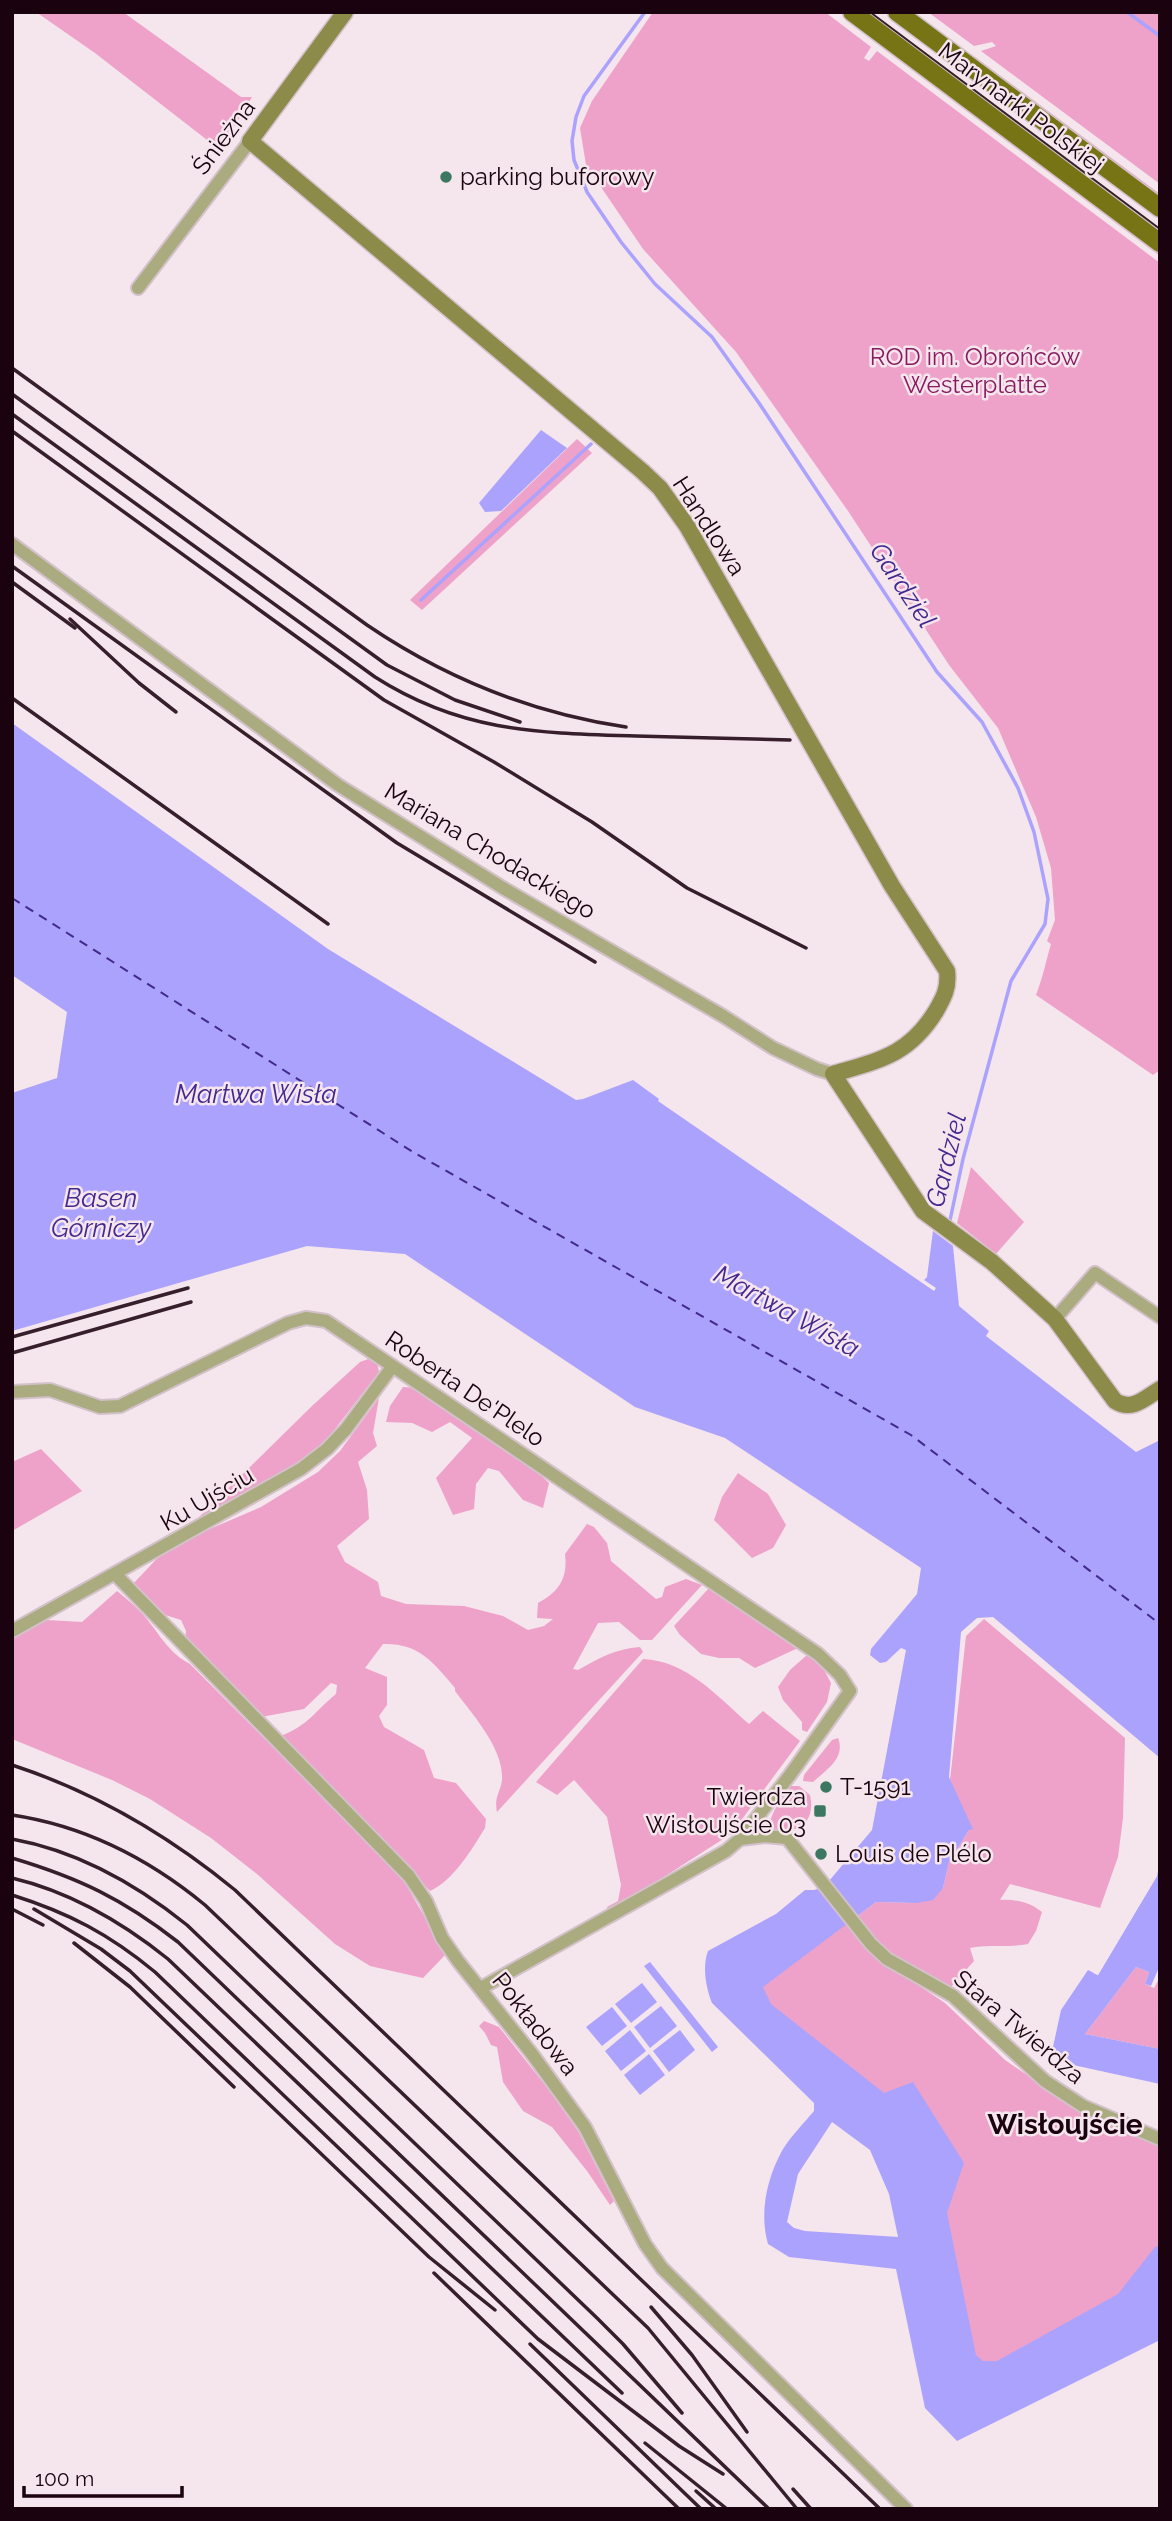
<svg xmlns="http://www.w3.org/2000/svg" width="1172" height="2521" font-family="Raleway,sans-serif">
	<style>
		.green { fill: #eea2c9 }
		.water { fill: #aba2fd; fill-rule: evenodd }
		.pier { fill: #f5e5ec }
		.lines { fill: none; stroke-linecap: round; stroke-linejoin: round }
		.stream { stroke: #aba2fd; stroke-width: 3.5 }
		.ferry { stroke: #42288f; stroke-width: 2; stroke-dasharray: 9 7; stroke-linecap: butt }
		.street-casing { stroke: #d2c1c9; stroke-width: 16 }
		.secondary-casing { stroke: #d2c1c9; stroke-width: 19 }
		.primary-casing { stroke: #d2c1c9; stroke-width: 21 }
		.street { stroke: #abab80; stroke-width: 12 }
		.secondary { stroke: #8d8b49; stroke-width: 16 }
		.primary { stroke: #777415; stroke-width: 18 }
		.tram { stroke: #361f2b; stroke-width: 2 }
		.rail { stroke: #361f2b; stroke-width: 3.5 }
		.poi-dot { fill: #3b7761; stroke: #f5e5ec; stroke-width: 2.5 }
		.labels { text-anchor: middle; stroke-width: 5; stroke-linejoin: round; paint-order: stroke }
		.street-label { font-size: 24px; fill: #1a020f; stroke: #f5e5ec }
		.poi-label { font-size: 24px; fill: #1a020f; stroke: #f5e5ec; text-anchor: start }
		.park-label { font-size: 24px; fill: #891a60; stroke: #f5e5ec }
		.water-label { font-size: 26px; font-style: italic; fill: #42288f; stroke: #f5e5ec }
		.quarter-label { font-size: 28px; font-weight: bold; fill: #1a020f; stroke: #f5e5ec }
	</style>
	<rect width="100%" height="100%" fill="#f5e5ec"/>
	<g class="green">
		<path d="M 36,12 L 123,12 L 241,97 L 252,97 L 220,150 L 95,53 Z"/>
		<path d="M 653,12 L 825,12 L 871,47 L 864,58 L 869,61 L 877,51 L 1160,263 L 1160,1070 L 1153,1075 L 1036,995 C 1043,977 1046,961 1051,944 L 1047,941 L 1055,920 L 1051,868 L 1036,817 L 998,728 L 949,665 L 848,511 L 736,352 L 643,249 L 586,165 L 580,128 L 592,101 Z"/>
		<path d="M 928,12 L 1160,12 L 1160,184 L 981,51 L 996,46 L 992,42 L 974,46 Z"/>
		<path d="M 883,44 L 1160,249 L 1160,256 L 880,46 Z"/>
		<path d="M 975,57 L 1160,194 L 1160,201 L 975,62 Z"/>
		<path d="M 577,439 L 592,453 L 422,610 L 410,600 Z"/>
		<path d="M 971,1167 L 1024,1222 L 996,1254 L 957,1223 Z"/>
		<path d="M 371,1358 L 377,1362 L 379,1372 L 322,1446 L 303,1463 L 187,1529 L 312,1406 L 360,1362 Z"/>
		<path d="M 403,1387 L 419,1388 L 506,1451 L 534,1469 L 549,1483 L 543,1508 L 523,1500 L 499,1471 L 488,1468 L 476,1484 L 474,1509 L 453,1515 L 436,1478 L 472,1438 L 450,1422 L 432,1432 L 412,1423 L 386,1422 L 390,1406 Z"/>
		<path d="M 379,1398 L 373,1433 L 377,1446 L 358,1462 L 367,1490 L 369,1519 L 337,1546 L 345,1562 L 378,1582 L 381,1596 L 406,1604 L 464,1606 L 503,1616 L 528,1630 L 544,1626 L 553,1619 L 537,1618 L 538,1603 C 559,1592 568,1578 565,1554 L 587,1524 L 594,1527 L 607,1543 L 611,1561 L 656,1599 L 662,1597 L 665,1587 L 686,1579 L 702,1585 L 652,1640 L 640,1640 L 619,1622 L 598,1623 L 573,1669 L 578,1670 C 599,1658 615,1649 640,1647 L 643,1652 L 497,1812 C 494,1796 500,1794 502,1780 C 504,1749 473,1715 455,1691 L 455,1688 C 433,1662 419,1643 383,1644 L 365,1668 L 387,1677 L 387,1705 L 379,1716 L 384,1727 L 424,1750 L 434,1778 L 456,1783 L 486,1819 L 485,1828 C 472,1849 454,1880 430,1891 L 281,1736 C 310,1724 314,1712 336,1694 L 337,1685 L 331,1683 L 304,1709 L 261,1717 L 185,1641 L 186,1631 L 181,1620 L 159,1613 L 131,1586 L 168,1547 L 261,1507 L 318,1472 L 340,1451 Z"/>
		<path d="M 41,1449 L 82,1491 L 12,1531 L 12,1462 Z"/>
		<path d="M 738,1473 L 768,1494 L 786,1525 L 773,1548 L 752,1558 L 714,1520 L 722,1497 Z"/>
		<path d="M 710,1587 L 800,1647 L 755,1668 L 739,1658 L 719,1658 L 701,1654 L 680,1635 L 674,1626 Z"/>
		<path d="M 117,1591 C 127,1599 138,1608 146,1618 C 160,1635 169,1653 190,1664 L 401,1876 L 446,1954 L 423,1978 L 370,1966 L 335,1944 L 257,1874 L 211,1838 L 150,1799 L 112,1780 L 12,1739 L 12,1639 L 47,1620 L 82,1622 Z"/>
		<path d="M 984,1619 L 1125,1738 L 1123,1818 L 1118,1857 L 1100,1908 L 1010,1884 L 1000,1900 C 1016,1899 1029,1902 1042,1912 L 1036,1931 L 1028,1944 C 1008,1948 990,1944 970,1948 L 974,1961 L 950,1988 L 883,1950 L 856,1917 L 876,1902 L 917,1903 L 943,1888 L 949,1862 L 969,1830 L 950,1780 L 966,1636 Z"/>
		<path d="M 807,1655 L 822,1666 L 831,1683 L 827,1702 L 807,1732 L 802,1730 L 802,1722 L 783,1700 L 778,1687 L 790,1670 Z"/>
		<path d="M 643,1659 C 687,1661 717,1696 749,1724 L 763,1711 L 800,1741 L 731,1834 L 609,1912 L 607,1907 L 618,1901 L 621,1885 L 607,1817 L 574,1780 L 557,1795 L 536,1782 Z"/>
		<path d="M 838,1738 C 846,1758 826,1770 813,1782 L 803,1781 L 804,1775 L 832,1740 Z"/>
		<path d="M 791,1786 L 799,1786 L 810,1795 C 817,1828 791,1834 765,1832 L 775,1809 Z"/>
		<path d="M 849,1922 L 885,1963 L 945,2003 L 1005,2060 L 1069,2104 L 1160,2145 L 1160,2285 L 982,2388 L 909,2194 L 763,2020 L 752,1976 Z"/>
		<path d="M 1136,1967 L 1149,1972 L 1145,1984 L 1154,1988 L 1160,1977 L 1160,2012 L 1157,2012 L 1160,2013 L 1160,2049 L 1085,2034 Z"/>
		<path d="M 484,2021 L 499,2027 L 549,2090 L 578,2131 L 614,2201 L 610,2205 L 587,2171 L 552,2127 L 523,2111 L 503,2082 L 497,2047 L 491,2045 L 485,2033 L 479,2026 Z"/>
	</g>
	<g class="water">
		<path d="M 541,430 L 567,448 L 501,511 L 485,512 L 479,503 Z"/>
		<path d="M 12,723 L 328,949 L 576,1100 L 583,1099 L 633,1080 L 659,1099 L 658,1101 L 934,1291 L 936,1288 L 924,1280 L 927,1277 L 933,1231 L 953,1246 L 959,1306 L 989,1331 L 986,1336 L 1136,1452 L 1160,1440 L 1160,1758 L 993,1617 L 977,1618 L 961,1632 L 949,1777 L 973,1829 L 969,1830 L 949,1862 L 943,1888 L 933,1900 L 917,1903 L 876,1902 L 763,1987 L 771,2004 L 884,2093 L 913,2082 L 964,2163 L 947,2213 L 976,2355 L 983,2361 L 997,2361 L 1118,2294 L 1155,2247 L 1160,2246 L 1160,2340 L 957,2441 L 925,2408 L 896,2269 L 789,2257 L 768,2244 C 759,2213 767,2177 783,2149 C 791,2136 804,2123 814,2111 L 814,2103 L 712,2003 C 706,1988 702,1967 708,1951 L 776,1914 L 805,1890 L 814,1890 L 831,1885 L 829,1881 L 872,1830 L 906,1650 L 901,1648 L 886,1662 L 880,1663 L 870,1655 L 871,1649 L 917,1594 L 921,1568 L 725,1438 L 635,1407 L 405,1254 L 307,1246 L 12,1331 L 12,1093 L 57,1078 L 67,1012 L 12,975 ZM 832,2122 L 870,2150 L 889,2194 L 898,2237 L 805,2231 L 794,2228 L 787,2222 L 798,2174 Z"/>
		<path d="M 1160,1862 L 1160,1965 L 1151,1986 L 1145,1984 L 1149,1972 L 1136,1967 L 1085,2034 L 1160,2049 L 1160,2084 L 1064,2063 L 1053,2047 L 1061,2010 L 1088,1970 L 1098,1975 L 1157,1876 Z"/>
		<path d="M 650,1962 L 718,2047 L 712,2052 L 644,1966 Z"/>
		<path d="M 642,1983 L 657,2002 L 631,2023 L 615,2004 Z"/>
		<path d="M 661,2006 L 677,2026 L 650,2048 L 634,2027 Z"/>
		<path d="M 612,2007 L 627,2026 L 602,2046 L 586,2027 Z"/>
		<path d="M 630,2030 L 646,2051 L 621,2071 L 605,2051 Z"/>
		<path d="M 680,2030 L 695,2050 L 669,2072 L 653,2051 Z"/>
		<path d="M 649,2054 L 665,2075 L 640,2095 L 624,2075 Z"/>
	</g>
	<path class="pier" d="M 1153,1874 L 1157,1876 L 1098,1975 L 1093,1973 L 1096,1970 Z"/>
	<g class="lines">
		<g class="stream">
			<path d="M 645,12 L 584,96 L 576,117 L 572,141 L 574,160 L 587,192 L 621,242 L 655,284 L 712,337 L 759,403 L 937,672 L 982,722 L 1018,788 L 1034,832 L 1048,899 L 1045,924 L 1011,981 L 963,1159 L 949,1225"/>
			<path d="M 1127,12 L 1160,36"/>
			<path d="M 421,600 L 591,444"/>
		</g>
		<path class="ferry" d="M 12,898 L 413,1152 L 911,1435 L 1160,1624"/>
		<g class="street-casing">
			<g id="street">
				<path d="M 138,288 L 250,141"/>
				<path d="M 12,544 L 338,785 L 503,888 L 723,1016 L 773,1048 L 817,1069 L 833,1074"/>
				<path d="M 1055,1319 L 1095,1273 L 1160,1317"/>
				<path d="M 12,1392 L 50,1390 L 100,1407 L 120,1406 L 288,1323 L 306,1318 L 326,1321 L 818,1654 L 840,1675 L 850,1691 L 790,1775 L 740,1839 L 726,1851 L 481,1988"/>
				<path d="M 115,1574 L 409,1876 L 426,1901 L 442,1938 L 458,1961 L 532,2054 L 585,2127 L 645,2244 L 662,2268 L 906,2509"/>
				<path d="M 12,1631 L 301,1469 L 327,1449 L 346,1429 L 392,1367"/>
				<path d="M 740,1839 L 765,1836 L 787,1838 L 871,1944 L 887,1959 L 953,1996 L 1045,2081 L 1083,2106 L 1160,2139"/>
			</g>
		</g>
		<g class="secondary-casing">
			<path id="secondary" d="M 345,12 L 250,141 L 642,471 L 660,488 L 687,526 L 892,886 L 947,971 C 949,988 944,997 936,1011 C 909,1055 880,1060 833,1074 L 923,1211 L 992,1262 L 1055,1319 L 1115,1401 C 1132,1412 1145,1398 1160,1389"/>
		</g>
		<g class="primary-casing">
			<g id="primary">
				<path d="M 852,12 L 1160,243"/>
				<path d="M 897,12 L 1160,208"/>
			</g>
		</g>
		<use href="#street" class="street"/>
		<use href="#secondary" class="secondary"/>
		<use href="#primary" class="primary"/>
		<path class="tram" d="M 870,12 L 1160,229"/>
		<g class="rail">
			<path d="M 12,368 L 367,625 C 445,678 532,713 626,727"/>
			<path d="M 12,394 L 387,665 L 455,700 L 520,722"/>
			<path d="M 12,414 L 375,677 C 461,732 537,733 636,736 C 687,737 739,739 790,740"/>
			<path d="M 12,431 L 384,700 L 494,762 L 592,822 L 687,888 L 806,948"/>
			<path d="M 12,566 L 397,843 L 595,962"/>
			<path d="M 12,582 L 75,628"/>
			<path d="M 70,619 L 139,683 L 176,712"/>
			<path d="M 12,698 L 328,924"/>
			<path d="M 12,1337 L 188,1288"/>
			<path d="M 12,1353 L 191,1302"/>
			<path d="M 12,1765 C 95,1792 168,1835 235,1890 L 880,2509"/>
			<path d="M 12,1815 C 86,1826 148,1858 205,1905 L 648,2328 L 797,2509"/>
			<path d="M 12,1839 C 78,1851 136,1884 187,1925 L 597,2318 L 623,2344 L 682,2413"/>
			<path d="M 12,1858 C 79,1878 123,1899 178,1942 L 769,2509"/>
			<path d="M 12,1878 C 71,1892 122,1922 168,1959 L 622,2393"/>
			<path d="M 12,1895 C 69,1913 109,1934 155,1972 L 538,2339 L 679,2446 L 723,2474"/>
			<path d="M 12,1909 L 43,1925"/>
			<path d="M 34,1909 L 101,1949 L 130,1971 L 429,2257 L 495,2310"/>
			<path d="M 74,1943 L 130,1987 L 234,2087"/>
			<path d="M 434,2273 L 679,2509"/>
			<path d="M 651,2307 L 692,2355 L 747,2432"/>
			<path d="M 530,2344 L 701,2509"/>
			<path d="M 645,2443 L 727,2509"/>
			<path d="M 793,2489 L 811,2509"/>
			<path d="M 696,2491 L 716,2509"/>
		</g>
	</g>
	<g class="poi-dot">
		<circle cx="446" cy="177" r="7"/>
		<circle cx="826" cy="1787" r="7"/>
		<rect x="813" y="1804" width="14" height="14" rx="3.5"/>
		<circle cx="821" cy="1854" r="7"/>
	</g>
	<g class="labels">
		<g class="street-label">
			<text transform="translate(1021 108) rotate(37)" y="8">Marynarki Polskiej</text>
			<text transform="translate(224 137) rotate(-53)" y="8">Śnieżna</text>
			<text transform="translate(709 526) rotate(57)" y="8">Handlowa</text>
			<text transform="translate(490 851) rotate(31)" y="8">Mariana Chodackiego</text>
			<text transform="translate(465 1389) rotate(34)" y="8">Roberta De'Plelo</text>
			<text transform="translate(207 1499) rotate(-30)" y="8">Ku Ujściu</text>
			<text transform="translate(535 2024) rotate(52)" y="8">Pokładowa</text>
			<text transform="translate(1019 2027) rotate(40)" y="8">Stara Twierdza</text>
		</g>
		<g class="poi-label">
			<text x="460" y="185">parking buforowy</text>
			<text x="840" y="1795">T-1591</text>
			<text x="806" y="1805" text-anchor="end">Twierdza<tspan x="806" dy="28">Wisłoujście 03</tspan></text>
			<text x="835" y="1862">Louis de Plélo</text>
		</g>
		<g class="park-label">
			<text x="975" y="365">ROD im. Obrońców<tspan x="975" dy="28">Westerplatte</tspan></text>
		</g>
		<g class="water-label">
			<text transform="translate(903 585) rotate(56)" y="9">Gardziel</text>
			<text x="256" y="1103">Martwa Wisła</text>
			<text transform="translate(946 1160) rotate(-76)" y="9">Gardziel</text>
			<text x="101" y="1207">Basen<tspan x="101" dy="30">Górniczy</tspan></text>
			<text transform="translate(787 1311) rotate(29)" y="9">Martwa Wisła</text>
		</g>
		<g class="quarter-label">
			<text x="1065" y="2134">Wisłoujście</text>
		</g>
	</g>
	<rect width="1172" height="2521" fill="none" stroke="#1a020f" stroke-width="28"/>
	<path d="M24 2486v10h158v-10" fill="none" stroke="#1a020f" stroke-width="3.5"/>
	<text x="35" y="2486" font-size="21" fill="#1a020f" stroke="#f5e5ec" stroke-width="5" paint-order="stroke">100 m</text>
</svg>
